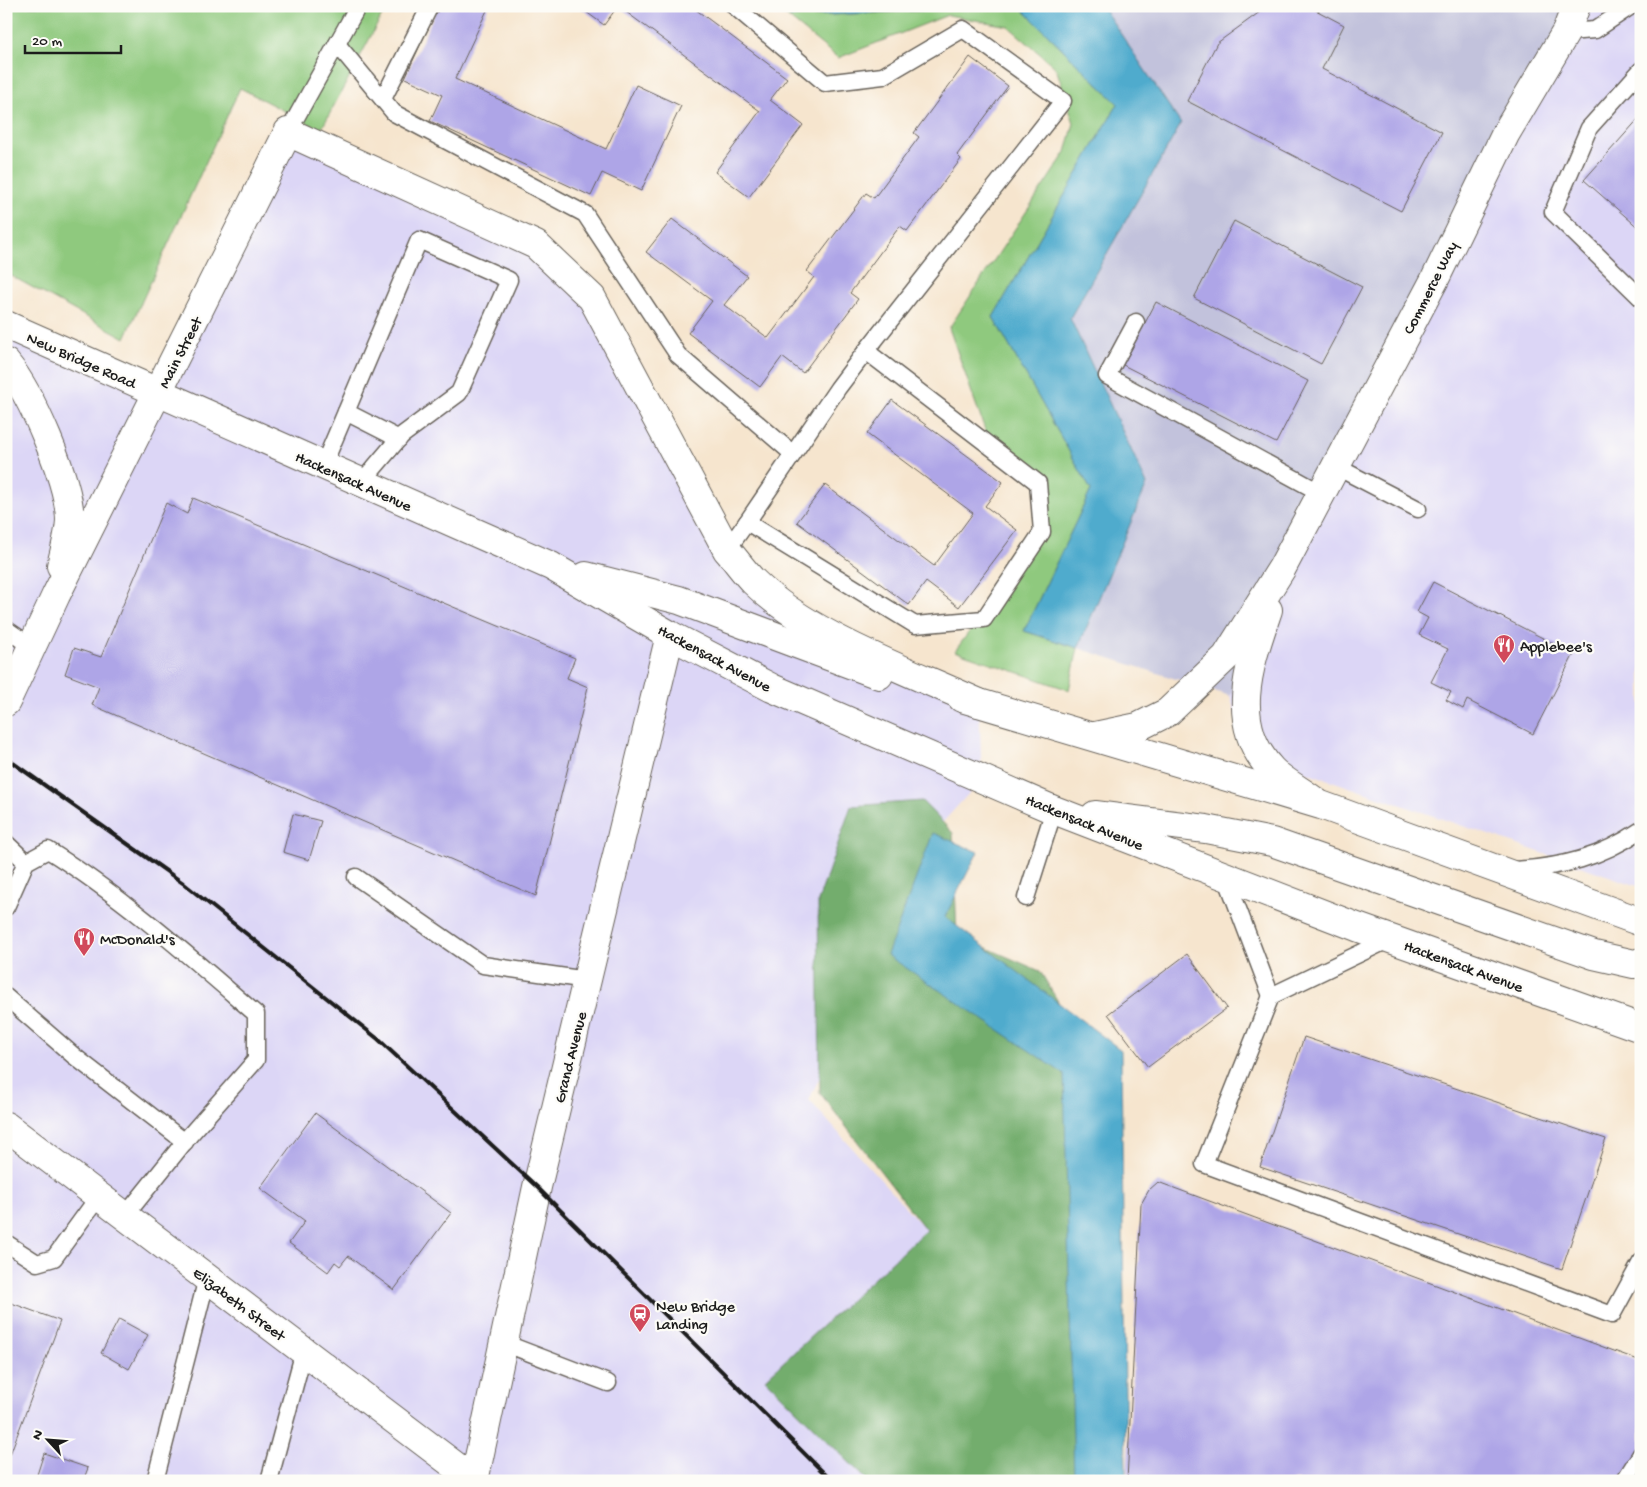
<svg xmlns="http://www.w3.org/2000/svg" width="1647" height="1487" font-family="'Gochi Hand',sans-serif">
	<style>
		.built { fill: #dcd6f6 }
		.industrial { fill: #c2c2dc }
		.green { fill: #8fc97e; stroke: #56724d }
		.forest { fill: #73ad6d; stroke: #486444 }
		.water { fill: #4fabcd; stroke: #366474 }
		.building { fill: #aea5e7 }
		.lines { fill: none; stroke-linecap: round; stroke-linejoin: round }
		.service-casing { stroke: #68625a; stroke-width: 19 }
		.minor-casing { stroke: #68625a; stroke-width: 30 }
		.tertiary-casing { stroke: #68625a; stroke-width: 30 }
		.primary-casing { stroke: #68625a; stroke-width: 30 }
		.service { stroke: #fff; stroke-width: 16 }
		.minor { stroke: #fff; stroke-width: 28 }
		.tertiary { stroke: #fff; stroke-width: 28 }
		.primary { stroke: #fff; stroke-width: 28 }
		.rail { stroke: #1c1c1c; stroke-width: 4 }
		.labels { text-anchor: middle; stroke-width: 4.5; stroke-linejoin: round; paint-order: stroke }
		.street-label { font-size: 16px; fill: #1c1c1c; stroke: #fdfcf7 }
		.poi-label { font-size: 16px; fill: #1c1c1c; stroke: #fdfcf7; text-anchor: start }
	</style>
	<rect width="100%" height="100%" fill="#fdfcf7"/>
	<filter id="ink" filterUnits="userSpaceOnUse"><feTurbulence type="fractalNoise" baseFrequency=".02" numOctaves="2"/><feDisplacementMap in="SourceGraphic" scale="10" xChannelSelector="R" yChannelSelector="G"/><feConvolveMatrix kernelMatrix="1 2 1 2 8 2 1 2 1" color-interpolation-filters="sRGB"/></filter>
	<filter id="wash" filterUnits="userSpaceOnUse"><feTurbulence type="fractalNoise" baseFrequency=".0096" numOctaves="4" result="noise"/><feDisplacementMap in="SourceGraphic" scale="20" xChannelSelector="R" yChannelSelector="G"/><feGaussianBlur stdDeviation="1.12" result="paint"/><feColorMatrix in="noise" values="0 0 0 0 0 0 0 0 0 0 0 0 0 0 0 0 0 1.4 0 .05"/><feComposite in="paint" operator="in"/></filter>
	<g filter="url(#wash)">
		<rect width="100%" height="100%" fill="#f6e5ce"/>
		<g class="built">
			<path d="M 1572,6 L 1641,6 L 1641,887 L 1247,752 L 1230,696 L 1566,13 Z"/>
			<path d="M 288,132 L 536,245 L 592,298 L 755,582 L 979,703 L 982,779 L 933,833 L 809,1100 L 926,1230 L 765,1379 L 868,1481 L 6,1481 L 6,325 L 159,392 Z"/>
		</g>
		<path class="industrial" d="M 1102,6 L 1572,6 L 1566,13 L 1230,696 L 1078,648 L 1147,484 L 1070,318 L 1181,124 Z"/>
		<g class="green">
			<path d="M 6,6 L 387,6 L 321,130 L 240,88 L 125,338 L 6,273 Z"/>
			<path d="M 774,6 L 790,6 L 791,17 L 1019,6 L 1118,104 L 993,317 L 1091,490 L 1024,631 L 1078,648 L 1069,690 L 955,651 L 1043,531 L 1051,475 L 991,447 L 949,328 L 1066,152 L 1074,123 L 1056,68 L 1008,26 L 948,15 L 838,58 Z"/>
		</g>
		<path class="forest" d="M 922,801 L 953,833 L 957,935 L 1040,971 L 1118,1103 L 1112,1481 L 868,1481 L 765,1379 L 926,1230 L 820,1093 L 818,901 L 851,806 Z"/>
		<g class="water">
			<path d="M 790,6 L 998,6 L 790,17 Z"/>
			<path d="M 1019,6 L 1102,6 L 1181,124 L 1070,318 L 1147,484 L 1078,648 L 1024,631 L 1091,490 L 993,317 L 1118,104 Z"/>
			<path d="M 933,833 L 978,852 L 945,917 L 1121,1050 L 1126,1481 L 1074,1481 L 1064,1074 L 887,955 Z"/>
		</g>
		<g id="blocks">
			<g class="building">
				<path d="M 438,6 L 489,6 L 455,79 L 606,149 L 636,85 L 681,106 L 641,191 L 602,173 L 591,196 L 430,121 L 442,95 L 405,78 Z"/>
				<path d="M 578,6 L 618,6 L 604,25 Z"/>
				<path d="M 618,6 L 691,6 L 787,78 L 770,100 L 803,125 L 749,197 L 715,172 L 760,111 Z"/>
				<path d="M 1268,6 L 1308,6 L 1344,25 L 1322,69 L 1442,132 L 1401,211 L 1187,101 L 1217,43 Z"/>
				<path d="M 970,57 L 1008,86 L 957,155 L 961,159 L 907,231 L 900,226 L 850,293 L 858,299 L 803,373 L 782,357 L 760,387 L 688,333 L 712,301 L 646,252 L 672,219 L 747,276 L 724,305 L 768,338 L 814,277 L 807,271 L 866,193 L 874,198 L 919,137 L 914,133 Z"/>
				<path d="M 1641,116 L 1641,230 L 1584,180 Z"/>
				<path d="M 1234,221 L 1362,287 L 1321,364 L 1194,298 Z"/>
				<path d="M 1156,302 L 1308,381 L 1276,443 L 1123,365 Z"/>
				<path d="M 892,400 L 1003,482 L 985,506 L 1017,530 L 959,607 L 926,582 L 909,605 L 797,522 L 825,485 L 934,566 L 973,513 L 867,434 Z"/>
				<path d="M 193,498 L 575,658 L 567,678 L 588,687 L 536,896 L 92,705 L 99,687 L 65,674 L 74,648 L 101,657 L 166,503 L 187,514 Z"/>
				<path d="M 1433,582 L 1574,654 L 1533,734 L 1467,700 L 1463,709 L 1446,700 L 1451,692 L 1431,682 L 1448,649 L 1419,635 L 1428,618 L 1417,612 Z"/>
				<path d="M 293,814 L 321,821 L 309,860 L 283,852 Z"/>
				<path d="M 1187,954 L 1227,1008 L 1148,1067 L 1108,1014 Z"/>
				<path d="M 1304,1037 L 1606,1139 L 1562,1269 L 1260,1167 Z"/>
				<path d="M 315,1113 L 451,1213 L 394,1290 L 348,1256 L 340,1266 L 335,1262 L 328,1272 L 289,1243 L 305,1221 L 260,1188 Z"/>
				<path d="M 1158,1182 L 1641,1361 L 1641,1481 L 1127,1481 L 1141,1204 L 1149,1190 Z"/>
				<path d="M 6,1301 L 60,1321 L 6,1465 Z"/>
				<path d="M 119,1319 L 148,1335 L 129,1369 L 101,1353 Z"/>
				<path d="M 44,1453 L 88,1468 L 83,1481 L 35,1481 Z"/>
			</g>
		</g>
	</g>
	<g filter="url(#ink)">
		<use href="#blocks" fill-opacity="0" stroke="#68625a" stroke-width="1"/>
		<g class="lines">
			<g class="service-casing">
				<g id="service">
					<path d="M 734,6 L 825,83 L 883,76 L 963,29 L 1063,101 L 866,351 L 838,388 L 747,522 L 915,625 L 984,619 L 1042,532 L 1038,483 L 866,351"/>
					<path d="M 1566,32 L 1595,30 L 1631,6"/>
					<path d="M 337,44 L 394,113 L 585,214 L 678,355 L 793,454"/>
					<path d="M 1641,70 L 1589,128 L 1553,212 L 1641,298"/>
					<path d="M 383,99 L 430,6"/>
					<path d="M 288,132 L 358,6"/>
					<path d="M 1136,322 L 1107,376 L 1321,493"/>
					<path d="M 346,412 L 399,439"/>
					<path d="M 323,466 L 419,240 L 509,280 L 459,393 L 401,436 L 361,483"/>
					<path d="M 1335,466 L 1418,509"/>
					<path d="M 727,550 L 747,522"/>
					<path d="M 6,629 L 32,647"/>
					<path d="M 6,843 L 26,862"/>
					<path d="M 1514,870 C 1563,867 1600,858 1641,830"/>
					<path d="M 356,877 L 483,965 L 587,980"/>
					<path d="M 1226,877 L 1271,996 L 1390,939"/>
					<path d="M 1026,898 L 1054,810"/>
					<path d="M 6,907 L 26,862 L 48,850 C 123,897 189,956 256,1014 L 256,1060 L 190,1135 L 125,1216"/>
					<path d="M 1271,996 L 1204,1164 L 1612,1315 L 1641,1262"/>
					<path d="M 6,997 L 74,1056 L 185,1142"/>
					<path d="M 6,1243 L 37,1263 L 54,1258 L 99,1196"/>
					<path d="M 504,1343 L 608,1383"/>
					<path d="M 155,1481 L 207,1278"/>
					<path d="M 269,1481 L 304,1351"/>
					<path d="M 1624,1481 L 1641,1454"/>
				</g>
			</g>
			<g class="minor-casing">
				<g id="minor">
					<path d="M 1268,610 C 1250,663 1227,723 1272,770 C 1284,782 1302,791 1316,802"/>
					<path d="M 1095,736 L 1138,727 L 1168,712 L 1226,657 L 1282,568 L 1435,279 L 1506,133 L 1566,32 L 1576,6"/>
					<path d="M 6,1126 L 474,1480"/>
				</g>
			</g>
			<g class="tertiary-casing">
				<path id="tertiary" d="M 474,1481 L 537,1187 L 670,635"/>
			</g>
			<g class="primary-casing">
				<g id="primary">
					<path d="M 6,325 L 551,566 L 670,635 L 772,688 L 1054,810 L 1357,927 L 1641,1028"/>
					<path d="M 6,363 C 31,393 70,482 70,521 C 69,536 64,552 61,566"/>
					<path d="M 586,576 L 679,600 L 879,675"/>
					<path d="M 962,698 L 1321,805 L 1641,922"/>
					<path d="M 6,702 L 56,595 L 288,132 L 536,245 L 592,298 L 727,550 C 736,560 744,572 754,582 C 809,636 909,671 979,703"/>
					<path d="M 1095,815 L 1206,829 L 1272,842 L 1594,955 L 1634,964 L 1641,962"/>
				</g>
			</g>
			<use href="#service" class="service"/>
			<use href="#minor" class="minor"/>
			<use href="#tertiary" class="tertiary"/>
			<use href="#primary" class="primary"/>
			<path class="rail" d="M 6,758 L 183,883 L 378,1039 L 537,1187 L 832,1481"/>
		</g>
	</g>
	<defs>
		<g id="restaurant-pin" transform="scale(1.125)"><path d="M0 17L-7.5 6A9.5 9.5 0 1 1 7.5 6Z" fill="#d1495b" stroke="#fdfcf7"/><path d="M-5-6h1v4h1v-4h1v4h1v-4h1v5L-1.5 .5V6h-2V.5L-5-1ZM5-6V6H3V1.5H1.5Q1.5-4 5-6Z" fill="#fff"/></g>
		<g id="station-pin" transform="scale(1.125)"><path d="M0 17L-7.5 6A9.5 9.5 0 1 1 7.5 6Z" fill="#d1495b" stroke="#fdfcf7"/><path d="M-3-6H3Q5-6 5-4V2Q5 4 3 4L4.5 6H3L1.5 4h-3L-3 6H-4.5L-3 4Q-5 4-5 2V-4Q-5-6-3-6ZM-3.5-4v3h7v-3ZM-3.5 1v1.5H-2V1ZM2 1v1.5H3.5V1Z" fill="#fff"/></g>
	</defs>
	<g fill-rule="evenodd">
		<use href="#restaurant-pin" x="1504" y="645"/>
		<use href="#restaurant-pin" x="84" y="938"/>
		<use href="#station-pin" x="640" y="1314"/>
	</g>
	<g class="labels">
		<g class="street-label">
			<text transform="translate(1429 287) rotate(-63)" y="6">Commerce Way</text>
			<text transform="translate(179 352) rotate(-63)" y="6">Main Street</text>
			<text transform="translate(82 359) rotate(24)" y="6">New Bridge Road</text>
			<text transform="translate(354 480) rotate(24)" y="6">Hackensack Avenue</text>
			<text transform="translate(715 657) rotate(28)" y="6">Hackensack Avenue</text>
			<text transform="translate(1085 821) rotate(22)" y="6">Hackensack Avenue</text>
			<text transform="translate(1464 965) rotate(20)" y="6">Hackensack Avenue</text>
			<text transform="translate(569 1057) rotate(-76)" y="6">Grand Avenue</text>
			<text transform="translate(240 1303) rotate(37)" y="6">Elizabeth Street</text>
		</g>
		<g class="poi-label">
			<text x="1520" y="651">Applebee's</text>
			<text x="100" y="944">McDonald's</text>
			<text x="656" y="1311">New Bridge<tspan x="656" dy="18">Landing</tspan></text>
		</g>
	</g>
	<rect width="1647" height="1487" fill="none" stroke="#fdfcf7" stroke-width="25"/>
	<g transform="translate(48 1440) rotate(296)" stroke="#fdfcf7" stroke-width="4" paint-order="stroke">
	<path d="M0-4L9 19L0 12L-9 19Z" fill="#1c1c1c"/>
	<text y="-8" font-size="14" font-weight="bold" text-anchor="middle" fill="#1c1c1c">N</text>
	</g>
	<path d="M25 45v8h96v-8" fill="none" stroke="#1c1c1c" stroke-width="2.5"/>
	<text x="32" y="45" font-size="15" fill="#1c1c1c" stroke="#fdfcf7" stroke-width="4" paint-order="stroke">20 m</text>
</svg>
